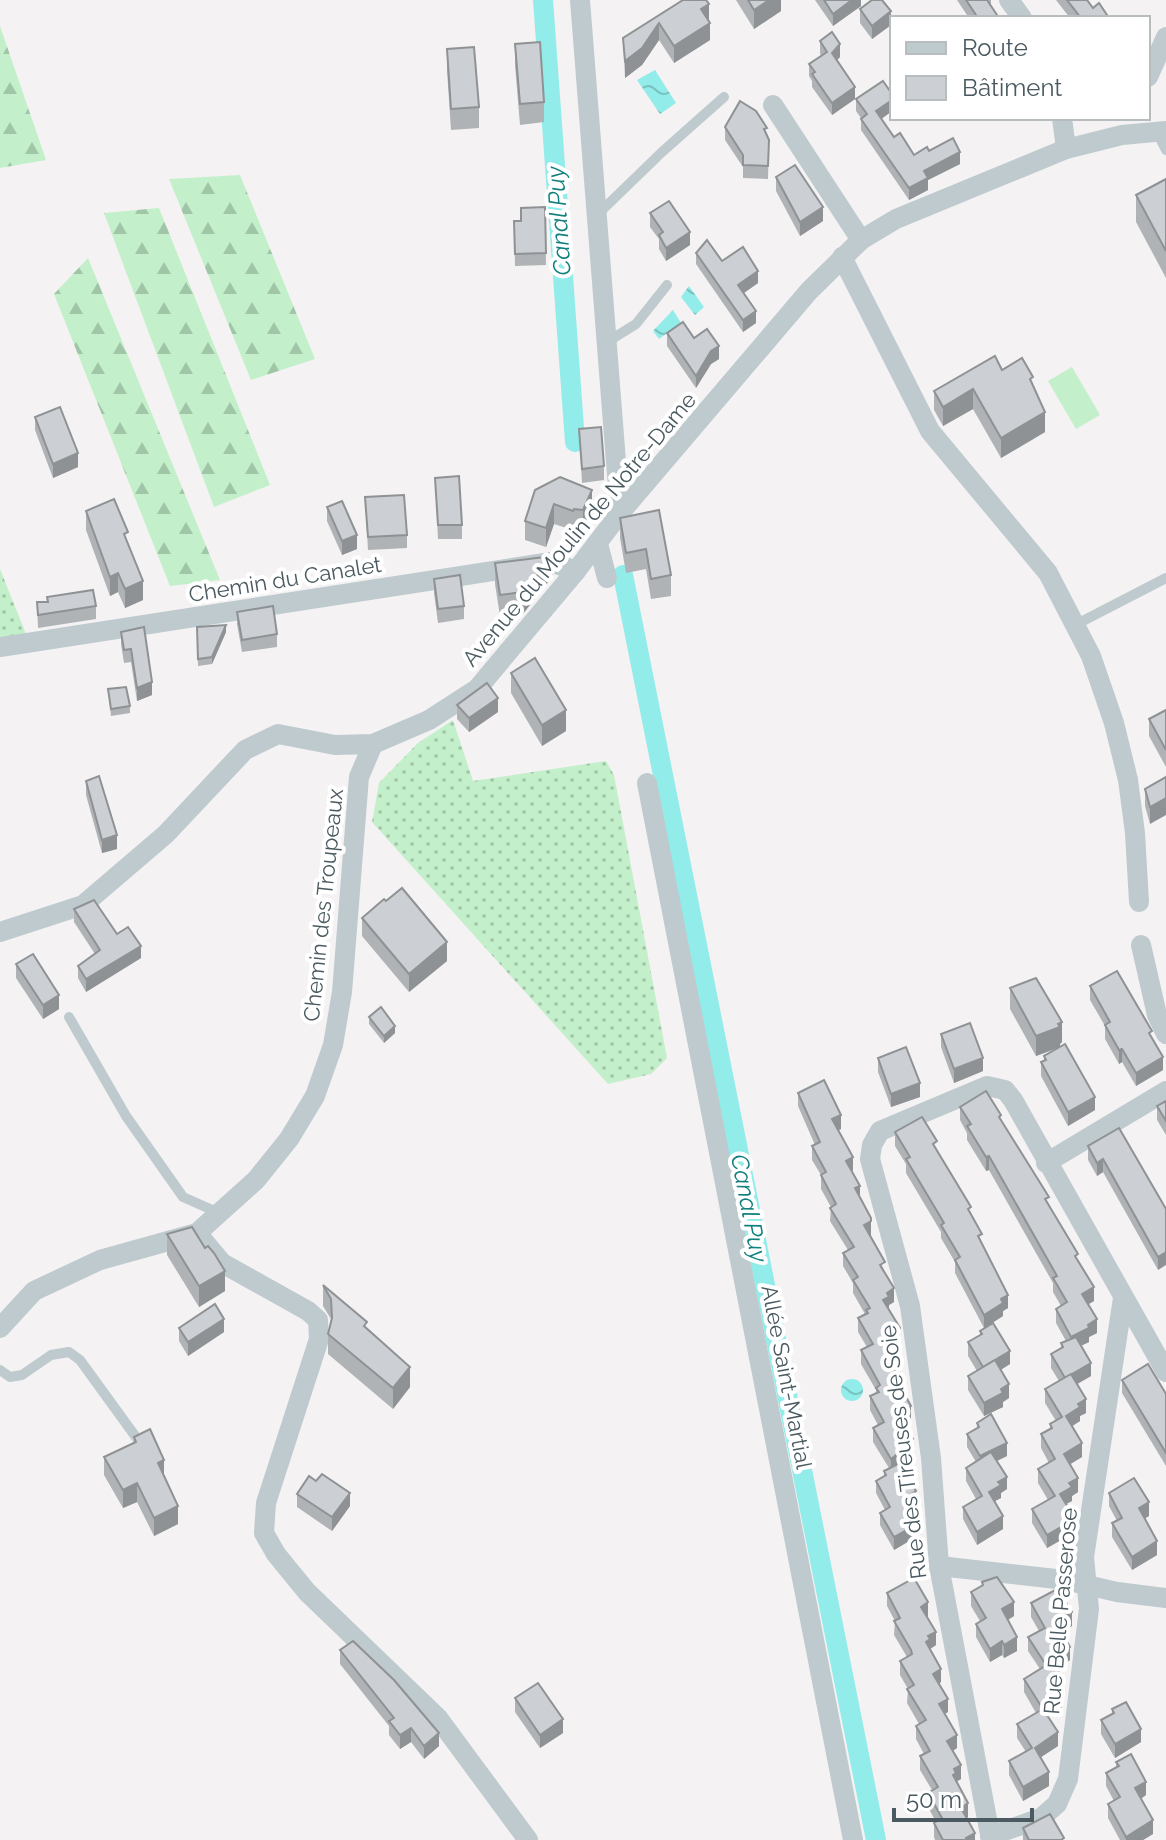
<svg xmlns="http://www.w3.org/2000/svg" width="1166" height="1840" font-family="Raleway,sans-serif">
	<style>
		.grass { fill: url(#grass-dots) }
		.forest { fill: url(#forest-firs) }
		.pitch { fill: #c3f0ca }
		.water { fill: url(#water-waves) }
		.lines { fill: none; stroke-linecap: round; stroke-linejoin: round }
		.canal { stroke: #91ecea; stroke-width: 20 }
		.service { stroke: #becace; stroke-width: 10 }
		.minor { stroke: #becace; stroke-width: 20 }
		.wall { fill: #afb3b6 }
		.shaded-wall { fill: #8f9294 }
		.building { fill: #ccd0d4; stroke: #8f9294; stroke-width: 2 }
		.labels { text-anchor: middle; stroke-width: 8; stroke-linejoin: round; paint-order: stroke }
		.street-label { font-size: 22px; fill: #4a5a60; stroke: #fff }
		.water-label { font-size: 24px; font-style: italic; fill: #107f7d; stroke: #fff }
	</style>
	<defs>
		<pattern id="grass-dots" width="8" height="8" patternUnits="userSpaceOnUse" patternTransform="scale(2)"><rect width="8" height="8" fill="#c3f0ca"/><path d="M2 2h.1M6 6h.1" fill="none" stroke="#a0c5a7" stroke-width="1.8" stroke-linecap="round"/></pattern>
		<pattern id="forest-firs" width="22" height="20" patternUnits="userSpaceOnUse" patternTransform="scale(2)"><rect width="22" height="20" fill="#c3f0ca"/><path d="M5 1l3.5 6h-7zM16 11l3.5 6h-7z" fill="#a0c5a7"/></pattern>
		<pattern id="water-waves" width="16" height="10" patternUnits="userSpaceOnUse" patternTransform="scale(2)"><rect width="16" height="10" fill="#91ecea"/><path d="M0 5q4-4 8 0t8 0" fill="none" stroke="#78c2c1"/></pattern>
	</defs>
	<rect width="100%" height="100%" fill="#f4f2f3"/>
	<g class="grass">
		<path d="M 0,569 L 26,634 L 0,638 Z"/>
		<path d="M 453,720 L 473,781 L 606,761 L 614,775 L 667,1058 L 651,1074 L 608,1084 L 372,822 L 379,783 L 418,743 Z"/>
	</g>
	<g class="forest">
		<path d="M 0,26 L 46,160 L 0,168 Z"/>
		<path d="M 240,175 L 315,359 L 251,380 L 169,179 Z"/>
		<path d="M 159,208 L 270,485 L 214,507 L 104,213 Z"/>
		<path d="M 88,258 L 220,580 L 170,586 L 54,294 Z"/>
	</g>
	<path class="pitch" d="M 1072,367 L 1100,415 L 1076,429 L 1048,381 Z"/>
	<g class="water">
		<path d="M 655,70 L 676,103 L 660,114 L 637,80 Z"/>
		<path d="M 689,286 L 704,307 L 695,315 L 681,297 Z"/>
		<path d="M 673,310 L 681,323 L 659,339 L 653,331 Z"/>
		<circle cx="852" cy="1390" r="11"/>
	</g>
	<g class="lines">
		<g class="canal">
			<path d="M 543,0 L 575,442"/>
			<path d="M 623,575 L 876,1840"/>
		</g>
		<g class="service">
			<path d="M 1157,132 L 1166,150"/>
			<path d="M 598,214 L 662,152 L 724,97"/>
			<path d="M 607,342 L 636,324 L 667,285"/>
			<path d="M 1075,625 L 1166,578"/>
			<path d="M 69,1017 L 126,1116 L 183,1197 L 219,1213"/>
			<path d="M 0,1370 L 10,1377 L 22,1375 L 51,1355 L 69,1352 L 80,1360 L 138,1440"/>
		</g>
		<g class="minor">
			<path d="M 580,0 L 620,513"/>
			<path d="M 1009,0 L 1022,18"/>
			<path d="M 1148,77 L 1166,37"/>
			<path d="M 773,105 L 861,240"/>
			<path d="M 1062,118 L 1066,149"/>
			<path d="M 842,257 L 930,431 L 1048,573 L 1091,656 L 1114,723 L 1128,780 L 1135,833 L 1139,902"/>
			<path d="M 598,544 L 607,578"/>
			<path d="M 0,647 L 551,562 L 576,571"/>
			<path d="M 647,783 L 853,1840"/>
			<path d="M 0,932 L 83,905 L 166,834 L 245,750 L 278,734 L 335,745 L 373,744 L 429,720 L 477,689 L 576,571 L 620,513 L 809,291 L 861,240 L 896,219 L 1066,149 L 1122,135 L 1166,131"/>
			<path d="M 1141,945 L 1157,1015 L 1166,1034"/>
			<path d="M 1046,1163 L 1166,1091"/>
			<path d="M 197,1233 L 222,1263 L 308,1311 L 318,1320 L 319,1339 L 266,1503 L 264,1533 L 276,1554 L 307,1592 L 438,1718 L 528,1840"/>
			<path d="M 0,1328 L 34,1291 L 100,1260 L 197,1233 L 256,1180 L 289,1139 L 315,1096 L 333,1045 L 342,992 L 359,777 L 373,744"/>
			<path d="M 939,1566 L 1065,1580 L 1117,1592 L 1166,1598"/>
			<path d="M 990,1836 L 1041,1818 L 1057,1804 L 1068,1779 L 1089,1609 L 1084,1557 L 1123,1298"/>
			<path d="M 991,1840 L 939,1566 L 931,1458 L 910,1306 L 870,1159 L 872,1145 L 880,1131 L 987,1086 L 1005,1090 L 1013,1100 L 1166,1372"/>
		</g>
	</g>
	<g class="wall">
		<path d="M 683,0 L 709,21 L 710,40 L 674,63 L 659,40 L 642,65 L 625,78 L 623,38 Z"/>
		<path d="M 736,0 L 781,0 L 781,11 L 754,29 Z"/>
		<path d="M 815,0 L 861,0 L 861,6 L 833,26 Z"/>
		<path d="M 957,0 L 991,0 L 991,5 L 999,18 L 969,18 Z"/>
		<path d="M 1056,0 L 1087,0 L 1093,8 L 1109,18 L 1070,18 Z"/>
		<path d="M 860,9 L 891,25 L 872,39 L 860,23 Z"/>
		<path d="M 820,41 L 840,57 L 837,60 L 855,99 L 832,115 L 812,87 L 812,81 L 809,76 L 809,64 L 821,56 L 820,53 Z"/>
		<path d="M 515,44 L 544,102 L 544,122 L 520,125 L 515,65 Z"/>
		<path d="M 447,49 L 479,107 L 479,128 L 451,130 L 447,70 Z"/>
		<path d="M 892,94 L 892,111 L 881,119 L 894,137 L 914,155 L 929,151 L 960,164 L 928,180 L 928,190 L 909,200 L 861,130 L 861,118 L 856,111 L 856,99 Z"/>
		<path d="M 725,127 L 767,137 L 769,140 L 768,179 L 743,178 L 743,167 L 725,140 Z"/>
		<path d="M 776,177 L 823,221 L 800,236 L 776,191 Z"/>
		<path d="M 1166,179 L 1166,278 L 1136,222 L 1136,195 Z"/>
		<path d="M 545,207 L 546,265 L 515,266 L 514,221 L 521,221 Z"/>
		<path d="M 650,213 L 690,245 L 666,261 L 659,249 L 659,239 L 650,227 Z"/>
		<path d="M 696,253 L 722,261 L 758,283 L 744,293 L 756,323 L 743,332 L 696,264 Z"/>
		<path d="M 667,333 L 694,338 L 719,359 L 711,364 L 696,388 L 667,346 Z"/>
		<path d="M 1002,370 L 1033,387 L 1045,432 L 1001,458 L 973,409 L 943,426 L 934,410 L 934,391 Z"/>
		<path d="M 35,417 L 78,467 L 53,478 L 35,430 Z"/>
		<path d="M 579,429 L 604,466 L 604,480 L 582,483 Z"/>
		<path d="M 435,478 L 462,525 L 462,539 L 438,539 Z"/>
		<path d="M 535,490 L 592,509 L 583,529 L 574,528 L 573,530 L 554,524 L 546,547 L 525,540 L 525,521 Z"/>
		<path d="M 365,497 L 407,535 L 407,548 L 368,550 Z"/>
		<path d="M 327,507 L 357,549 L 342,555 L 327,521 Z"/>
		<path d="M 86,511 L 128,544 L 143,600 L 125,608 L 118,592 L 110,596 L 86,530 Z"/>
		<path d="M 620,518 L 671,575 L 671,596 L 651,599 L 646,569 L 626,573 L 620,538 Z"/>
		<path d="M 495,563 L 553,576 L 522,615 L 522,612 L 500,616 L 495,584 Z"/>
		<path d="M 434,579 L 464,606 L 464,619 L 438,623 L 434,593 Z"/>
		<path d="M 37,602 L 96,606 L 96,619 L 38,628 Z"/>
		<path d="M 237,612 L 277,634 L 277,647 L 242,652 L 237,624 Z"/>
		<path d="M 144,627 L 152,695 L 137,701 L 131,662 L 124,663 L 121,644 L 121,632 Z"/>
		<path d="M 197,627 L 226,632 L 212,664 L 198,666 Z"/>
		<path d="M 511,673 L 566,731 L 542,746 L 511,693 Z"/>
		<path d="M 108,689 L 130,706 L 130,713 L 111,716 Z"/>
		<path d="M 457,705 L 498,712 L 469,732 L 457,719 Z"/>
		<path d="M 1166,710 L 1166,767 L 1149,736 L 1149,719 Z"/>
		<path d="M 1166,777 L 1150,824 L 1145,806 L 1145,789 Z"/>
		<path d="M 86,781 L 117,849 L 102,853 L 86,795 Z"/>
		<path d="M 74,909 L 117,934 L 141,958 L 86,992 L 78,978 L 78,966 L 95,954 L 74,922 Z"/>
		<path d="M 362,918 L 447,961 L 409,992 L 362,936 Z"/>
		<path d="M 16,964 L 59,1009 L 43,1019 L 16,978 Z"/>
		<path d="M 1090,986 L 1152,1038 L 1163,1070 L 1136,1086 L 1122,1062 L 1119,1064 L 1105,1039 L 1105,1026 L 1090,1000 Z"/>
		<path d="M 1010,988 L 1062,1042 L 1060,1044 L 1060,1047 L 1095,1110 L 1068,1126 L 1041,1076 L 1041,1062 L 1044,1061 L 1044,1056 L 1058,1048 L 1036,1056 L 1010,1009 Z"/>
		<path d="M 369,1017 L 395,1033 L 384,1043 L 369,1024 Z"/>
		<path d="M 941,1034 L 983,1071 L 954,1083 L 941,1047 Z"/>
		<path d="M 878,1058 L 920,1097 L 891,1107 L 878,1072 Z"/>
		<path d="M 798,1093 L 841,1129 L 838,1130 L 853,1170 L 852,1171 L 871,1235 L 870,1236 L 885,1273 L 894,1302 L 889,1305 L 889,1309 L 900,1341 L 893,1345 L 901,1373 L 895,1376 L 911,1420 L 905,1424 L 913,1452 L 906,1456 L 906,1461 L 901,1465 L 916,1504 L 912,1506 L 921,1534 L 894,1550 L 880,1525 L 880,1513 L 885,1510 L 876,1493 L 876,1481 L 884,1477 L 884,1471 L 889,1468 L 873,1442 L 873,1428 L 878,1425 L 870,1410 L 870,1396 L 876,1393 L 876,1390 L 861,1364 L 861,1350 L 867,1347 L 858,1332 L 858,1318 L 865,1314 L 853,1293 L 853,1283 L 843,1266 L 843,1253 L 848,1250 L 830,1221 L 831,1207 L 821,1189 L 821,1175 L 812,1160 L 812,1146 L 815,1145 L 798,1106 Z"/>
		<path d="M 1166,1101 L 1166,1135 L 1157,1120 L 1157,1106 Z"/>
		<path d="M 960,1107 L 1001,1121 L 1049,1204 L 1078,1261 L 1094,1301 L 1088,1304 L 1097,1333 L 1089,1337 L 1089,1342 L 1081,1346 L 1091,1376 L 1077,1384 L 1086,1413 L 1080,1416 L 1080,1421 L 1072,1426 L 1082,1457 L 1070,1464 L 1078,1492 L 1072,1496 L 1072,1501 L 1066,1504 L 1075,1532 L 1047,1548 L 1032,1523 L 1032,1509 L 1048,1500 L 1038,1483 L 1038,1469 L 1049,1463 L 1041,1448 L 1041,1434 L 1050,1429 L 1050,1424 L 1056,1421 L 1045,1403 L 1045,1389 L 1059,1381 L 1051,1368 L 1051,1354 L 1061,1348 L 1061,1343 L 1066,1341 L 1056,1323 L 1056,1309 L 1061,1306 L 1053,1292 L 1053,1283 L 989,1170 L 986,1171 L 967,1140 L 967,1133 L 960,1120 Z"/>
		<path d="M 895,1132 L 937,1151 L 971,1216 L 1008,1308 L 1003,1311 L 1003,1316 L 984,1328 L 955,1273 L 955,1262 L 941,1238 L 941,1232 L 906,1173 L 906,1164 L 895,1146 Z"/>
		<path d="M 1088,1146 L 1166,1209 L 1158,1270 L 1103,1172 L 1097,1176 L 1088,1160 Z"/>
		<path d="M 167,1234 L 225,1291 L 199,1307 L 167,1255 Z"/>
		<path d="M 323,1285 L 410,1387 L 393,1409 L 328,1354 L 328,1334 L 331,1319 L 323,1306 Z"/>
		<path d="M 179,1328 L 224,1332 L 188,1356 L 179,1341 Z"/>
		<path d="M 980,1331 L 1010,1364 L 1001,1370 L 1009,1398 L 1003,1402 L 1003,1407 L 984,1416 L 968,1390 L 968,1376 L 977,1371 L 968,1356 L 968,1342 L 980,1336 Z"/>
		<path d="M 1122,1380 L 1166,1394 L 1166,1466 L 1122,1393 Z"/>
		<path d="M 977,1423 L 1007,1456 L 997,1461 L 1007,1489 L 1001,1493 L 1001,1498 L 995,1501 L 1003,1529 L 977,1545 L 963,1519 L 963,1507 L 976,1499 L 966,1481 L 966,1468 L 976,1462 L 967,1447 L 967,1434 L 977,1428 Z"/>
		<path d="M 134,1437 L 164,1477 L 178,1524 L 154,1536 L 137,1502 L 123,1508 L 104,1475 L 104,1457 L 134,1443 Z"/>
		<path d="M 1109,1493 L 1149,1516 L 1145,1518 L 1157,1555 L 1132,1570 L 1112,1537 L 1112,1523 L 1117,1521 L 1109,1506 Z"/>
		<path d="M 297,1494 L 350,1506 L 332,1531 L 297,1507 Z"/>
		<path d="M 971,1592 L 1014,1616 L 1008,1620 L 1017,1651 L 1004,1658 L 1002,1655 L 990,1662 L 976,1637 L 976,1624 L 980,1621 L 971,1606 Z"/>
		<path d="M 887,1593 L 928,1616 L 927,1617 L 936,1645 L 930,1649 L 941,1682 L 939,1684 L 948,1712 L 945,1714 L 957,1748 L 953,1751 L 961,1779 L 956,1781 L 968,1817 L 967,1818 L 975,1840 L 935,1840 L 934,1837 L 934,1823 L 936,1822 L 928,1807 L 928,1793 L 932,1790 L 920,1770 L 920,1756 L 924,1754 L 916,1739 L 916,1726 L 919,1724 L 907,1703 L 908,1689 L 900,1675 L 900,1661 L 907,1657 L 894,1635 L 895,1621 L 887,1606 Z"/>
		<path d="M 1031,1603 L 1072,1626 L 1062,1632 L 1070,1660 L 1062,1665 L 1062,1670 L 1056,1673 L 1064,1701 L 1062,1702 L 1062,1707 L 1048,1716 L 1058,1746 L 1041,1757 L 1049,1786 L 1023,1801 L 1009,1775 L 1009,1761 L 1026,1752 L 1017,1738 L 1017,1724 L 1036,1713 L 1024,1692 L 1024,1679 L 1040,1669 L 1028,1651 L 1028,1637 L 1039,1631 L 1031,1617 Z"/>
		<path d="M 340,1650 L 439,1746 L 424,1759 L 411,1742 L 400,1749 L 389,1735 L 389,1726 L 340,1664 Z"/>
		<path d="M 515,1698 L 563,1733 L 540,1748 L 515,1712 Z"/>
		<path d="M 1112,1709 L 1141,1742 L 1115,1758 L 1101,1734 L 1101,1720 L 1112,1714 Z"/>
		<path d="M 1116,1762 L 1146,1795 L 1141,1799 L 1153,1834 L 1143,1840 L 1120,1840 L 1108,1818 L 1108,1804 L 1114,1801 L 1106,1786 L 1106,1773 L 1116,1767 Z"/>
		<path d="M 1023,1828 L 1064,1840 L 1023,1840 Z"/>
	</g>
	<g class="shaded-wall">
		<path d="M 769,0 L 781,0 L 781,11 L 754,29 L 754,10 Z"/>
		<path d="M 852,0 L 861,0 L 861,6 L 833,26 L 833,14 Z"/>
		<path d="M 709,4 L 709,21 L 701,9 Z"/>
		<path d="M 891,11 L 891,25 L 872,39 L 872,26 Z"/>
		<path d="M 659,23 L 659,40 L 642,65 L 625,78 L 625,61 Z"/>
		<path d="M 710,23 L 710,40 L 674,63 L 674,46 Z"/>
		<path d="M 840,44 L 840,57 L 832,65 L 832,53 Z"/>
		<path d="M 855,87 L 855,99 L 832,115 L 832,103 Z"/>
		<path d="M 892,100 L 892,111 L 876,123 L 876,111 Z"/>
		<path d="M 960,152 L 960,164 L 928,180 L 928,190 L 909,200 L 909,188 L 924,171 Z"/>
		<path d="M 823,207 L 823,221 L 800,236 L 800,222 Z"/>
		<path d="M 690,232 L 690,245 L 666,261 L 666,248 Z"/>
		<path d="M 758,271 L 758,283 L 738,297 L 738,285 Z"/>
		<path d="M 756,311 L 756,323 L 743,332 L 743,320 Z"/>
		<path d="M 719,346 L 719,359 L 711,364 L 696,388 L 696,376 L 711,351 Z"/>
		<path d="M 973,389 L 973,409 L 943,426 L 943,407 Z"/>
		<path d="M 1045,412 L 1045,432 L 1001,458 L 1001,438 Z"/>
		<path d="M 78,453 L 78,467 L 53,478 L 53,464 Z"/>
		<path d="M 592,490 L 592,509 L 583,529 L 583,510 Z"/>
		<path d="M 554,504 L 554,524 L 546,547 L 546,528 Z"/>
		<path d="M 357,535 L 357,549 L 342,555 L 342,541 Z"/>
		<path d="M 553,556 L 553,576 L 522,615 L 522,594 Z"/>
		<path d="M 118,573 L 118,592 L 110,596 L 110,577 Z"/>
		<path d="M 143,581 L 143,600 L 125,608 L 125,589 Z"/>
		<path d="M 226,625 L 226,632 L 212,664 L 212,657 Z"/>
		<path d="M 152,682 L 152,695 L 137,701 L 137,688 Z"/>
		<path d="M 498,698 L 498,712 L 469,732 L 469,718 Z"/>
		<path d="M 566,710 L 566,731 L 542,746 L 542,725 Z"/>
		<path d="M 1166,798 L 1166,815 L 1150,824 L 1150,807 Z"/>
		<path d="M 117,835 L 117,849 L 102,853 L 102,840 Z"/>
		<path d="M 447,942 L 447,961 L 409,992 L 409,974 Z"/>
		<path d="M 141,946 L 141,958 L 86,992 L 86,979 Z"/>
		<path d="M 59,995 L 59,1009 L 43,1019 L 43,1005 Z"/>
		<path d="M 1062,1022 L 1062,1042 L 1060,1044 L 1060,1047 L 1036,1056 L 1036,1036 Z"/>
		<path d="M 395,1026 L 395,1033 L 384,1043 L 384,1036 Z"/>
		<path d="M 1122,1049 L 1122,1062 L 1119,1064 L 1119,1050 Z"/>
		<path d="M 1163,1057 L 1163,1070 L 1136,1086 L 1136,1073 Z"/>
		<path d="M 983,1058 L 983,1071 L 954,1083 L 954,1069 Z"/>
		<path d="M 920,1083 L 920,1097 L 891,1107 L 891,1094 Z"/>
		<path d="M 1095,1097 L 1095,1110 L 1068,1126 L 1068,1112 Z"/>
		<path d="M 841,1115 L 841,1129 L 832,1133 L 832,1119 Z"/>
		<path d="M 989,1156 L 989,1170 L 986,1171 L 986,1157 Z"/>
		<path d="M 853,1157 L 853,1170 L 846,1175 L 846,1161 Z"/>
		<path d="M 1103,1159 L 1103,1172 L 1097,1176 L 1097,1163 Z"/>
		<path d="M 860,1186 L 860,1199 L 855,1188 Z"/>
		<path d="M 871,1221 L 871,1235 L 864,1239 L 864,1225 Z"/>
		<path d="M 1166,1252 L 1166,1265 L 1158,1270 L 1158,1257 Z"/>
		<path d="M 225,1271 L 225,1291 L 199,1307 L 199,1286 Z"/>
		<path d="M 1094,1287 L 1094,1301 L 1082,1308 L 1082,1294 Z"/>
		<path d="M 894,1288 L 894,1302 L 889,1305 L 889,1310 L 883,1300 L 887,1293 Z"/>
		<path d="M 1008,1295 L 1008,1308 L 1003,1311 L 1003,1316 L 984,1328 L 984,1315 L 1001,1299 Z"/>
		<path d="M 224,1319 L 224,1332 L 188,1356 L 188,1342 Z"/>
		<path d="M 1097,1319 L 1097,1333 L 1089,1337 L 1089,1342 L 1071,1350 L 1071,1337 Z"/>
		<path d="M 900,1328 L 900,1341 L 888,1348 L 888,1335 Z"/>
		<path d="M 1010,1351 L 1010,1364 L 983,1380 L 983,1367 Z"/>
		<path d="M 901,1359 L 901,1373 L 895,1376 L 891,1370 L 893,1364 Z"/>
		<path d="M 1091,1363 L 1091,1376 L 1065,1391 L 1065,1378 Z"/>
		<path d="M 410,1367 L 410,1387 L 393,1409 L 393,1388 Z"/>
		<path d="M 1009,1384 L 1009,1398 L 1003,1402 L 1003,1407 L 984,1416 L 984,1403 Z"/>
		<path d="M 1086,1399 L 1086,1413 L 1080,1416 L 1080,1421 L 1066,1430 L 1066,1416 L 1078,1404 Z"/>
		<path d="M 911,1406 L 911,1420 L 899,1427 L 899,1413 Z"/>
		<path d="M 913,1439 L 913,1452 L 906,1456 L 906,1461 L 891,1472 L 891,1459 L 904,1444 Z"/>
		<path d="M 1007,1443 L 1007,1456 L 980,1469 L 980,1456 Z"/>
		<path d="M 1082,1443 L 1082,1457 L 1064,1468 L 1064,1454 Z"/>
		<path d="M 164,1460 L 164,1478 L 158,1463 Z"/>
		<path d="M 1007,1477 L 1007,1489 L 1001,1493 L 1001,1498 L 989,1504 L 989,1492 L 998,1482 Z"/>
		<path d="M 1078,1478 L 1078,1492 L 1072,1496 L 1072,1501 L 1060,1507 L 1060,1494 L 1069,1483 Z"/>
		<path d="M 137,1483 L 137,1502 L 123,1508 L 123,1490 Z"/>
		<path d="M 916,1491 L 916,1504 L 906,1509 L 906,1497 Z"/>
		<path d="M 350,1493 L 350,1506 L 332,1531 L 332,1517 Z"/>
		<path d="M 1149,1502 L 1149,1516 L 1139,1522 L 1139,1508 Z"/>
		<path d="M 178,1506 L 178,1524 L 154,1536 L 154,1518 Z"/>
		<path d="M 1003,1516 L 1003,1529 L 977,1545 L 977,1532 Z"/>
		<path d="M 1075,1519 L 1075,1532 L 1047,1548 L 1047,1535 Z"/>
		<path d="M 921,1522 L 921,1534 L 894,1550 L 894,1537 Z"/>
		<path d="M 1157,1541 L 1157,1555 L 1132,1570 L 1132,1557 Z"/>
		<path d="M 928,1602 L 928,1616 L 921,1620 L 921,1607 Z"/>
		<path d="M 1014,1602 L 1014,1616 L 1002,1623 L 1002,1609 Z"/>
		<path d="M 1072,1612 L 1072,1626 L 1056,1636 L 1056,1622 Z"/>
		<path d="M 936,1632 L 936,1645 L 930,1649 L 926,1642 L 928,1636 Z"/>
		<path d="M 1017,1637 L 1017,1651 L 1004,1658 L 1004,1645 Z"/>
		<path d="M 1002,1641 L 1002,1655 L 990,1662 L 990,1649 Z"/>
		<path d="M 1070,1647 L 1070,1660 L 1062,1665 L 1062,1670 L 1046,1678 L 1046,1665 L 1060,1653 Z"/>
		<path d="M 941,1669 L 941,1682 L 933,1688 L 933,1674 Z"/>
		<path d="M 1064,1688 L 1064,1701 L 1062,1702 L 1062,1707 L 1041,1720 L 1041,1706 Z"/>
		<path d="M 948,1699 L 948,1712 L 939,1717 L 939,1704 Z"/>
		<path d="M 563,1719 L 563,1733 L 540,1748 L 540,1735 Z"/>
		<path d="M 411,1728 L 411,1742 L 400,1749 L 400,1735 Z"/>
		<path d="M 1141,1729 L 1141,1742 L 1115,1758 L 1115,1744 Z"/>
		<path d="M 1058,1732 L 1058,1746 L 1035,1761 L 1035,1748 Z"/>
		<path d="M 439,1733 L 439,1746 L 424,1759 L 424,1746 Z"/>
		<path d="M 957,1735 L 957,1748 L 947,1754 L 947,1741 Z"/>
		<path d="M 961,1765 L 961,1779 L 956,1782 L 953,1789 L 954,1769 Z"/>
		<path d="M 1049,1772 L 1049,1786 L 1023,1801 L 1023,1787 Z"/>
		<path d="M 1146,1782 L 1146,1795 L 1135,1802 L 1135,1788 Z"/>
		<path d="M 968,1803 L 968,1817 L 961,1822 L 961,1808 Z"/>
		<path d="M 1153,1820 L 1153,1834 L 1143,1840 L 1126,1840 L 1126,1837 Z"/>
		<path d="M 975,1833 L 975,1840 L 966,1840 L 966,1838 Z"/>
	</g>
	<g class="building">
		<path d="M 683,0 L 706,0 L 709,4 L 701,9 L 710,23 L 674,46 L 659,23 L 642,48 L 625,61 L 623,38 Z"/>
		<path d="M 748,0 L 769,0 L 754,10 Z"/>
		<path d="M 824,0 L 852,0 L 833,14 Z"/>
		<path d="M 872,0 L 882,0 L 891,11 L 872,26 L 860,9 Z"/>
		<path d="M 966,0 L 987,0 L 999,18 L 978,18 Z"/>
		<path d="M 1067,0 L 1087,0 L 1093,8 L 1099,3 L 1109,18 L 1081,18 Z"/>
		<path d="M 832,32 L 840,44 L 832,53 L 855,87 L 832,103 L 812,74 L 815,72 L 809,64 L 827,52 L 820,41 Z"/>
		<path d="M 540,42 L 544,102 L 520,104 L 515,44 Z"/>
		<path d="M 474,47 L 479,107 L 451,109 L 447,49 Z"/>
		<path d="M 883,81 L 892,94 L 892,100 L 876,111 L 894,137 L 900,133 L 914,155 L 927,147 L 929,151 L 953,138 L 960,152 L 924,171 L 928,178 L 909,188 L 861,119 L 867,114 L 856,99 Z"/>
		<path d="M 740,101 L 756,111 L 767,128 L 764,129 L 769,140 L 768,166 L 743,165 L 743,155 L 725,127 Z"/>
		<path d="M 795,165 L 823,207 L 800,222 L 776,177 Z"/>
		<path d="M 1166,179 L 1166,251 L 1136,195 Z"/>
		<path d="M 669,201 L 690,232 L 666,248 L 659,235 L 663,232 L 650,213 Z"/>
		<path d="M 545,207 L 546,253 L 515,254 L 514,221 L 521,221 L 521,208 Z"/>
		<path d="M 707,240 L 722,261 L 743,247 L 758,271 L 738,285 L 756,311 L 743,320 L 696,253 Z"/>
		<path d="M 683,322 L 694,338 L 707,329 L 719,346 L 711,351 L 696,376 L 667,333 Z"/>
		<path d="M 995,356 L 1002,370 L 1022,358 L 1033,377 L 1030,379 L 1045,412 L 1001,438 L 973,389 L 943,407 L 934,391 Z"/>
		<path d="M 60,407 L 78,453 L 53,464 L 35,417 Z"/>
		<path d="M 601,427 L 604,466 L 582,469 L 579,429 Z"/>
		<path d="M 459,476 L 462,525 L 438,525 L 435,478 Z"/>
		<path d="M 560,477 L 592,490 L 583,510 L 574,509 L 573,511 L 554,504 L 546,528 L 525,521 L 535,490 Z"/>
		<path d="M 404,495 L 407,535 L 368,537 L 365,497 Z"/>
		<path d="M 114,499 L 128,532 L 124,534 L 143,581 L 125,589 L 118,573 L 110,577 L 86,511 Z"/>
		<path d="M 342,501 L 357,535 L 342,541 L 327,507 Z"/>
		<path d="M 659,510 L 671,575 L 651,579 L 646,549 L 626,553 L 620,518 Z"/>
		<path d="M 553,556 L 522,594 L 522,592 L 500,595 L 495,563 Z"/>
		<path d="M 460,575 L 464,606 L 438,609 L 434,579 Z"/>
		<path d="M 93,590 L 96,606 L 38,615 L 37,602 L 48,602 L 47,597 Z"/>
		<path d="M 273,606 L 277,634 L 242,640 L 237,612 Z"/>
		<path d="M 226,625 L 212,657 L 198,659 L 197,627 Z"/>
		<path d="M 144,627 L 152,682 L 137,688 L 131,649 L 124,650 L 121,632 Z"/>
		<path d="M 535,658 L 566,710 L 542,725 L 511,673 Z"/>
		<path d="M 487,683 L 498,698 L 469,718 L 457,705 Z"/>
		<path d="M 126,687 L 130,706 L 111,709 L 108,689 Z"/>
		<path d="M 1166,710 L 1166,750 L 1149,719 Z"/>
		<path d="M 99,776 L 117,835 L 102,840 L 86,781 Z"/>
		<path d="M 1166,777 L 1166,798 L 1150,807 L 1145,789 Z"/>
		<path d="M 402,888 L 447,942 L 409,974 L 362,918 L 384,899 L 386,901 Z"/>
		<path d="M 94,900 L 117,934 L 128,927 L 141,946 L 86,979 L 78,966 L 100,950 L 74,909 Z"/>
		<path d="M 33,954 L 59,995 L 43,1005 L 16,964 Z"/>
		<path d="M 1117,971 L 1152,1031 L 1149,1033 L 1163,1057 L 1136,1073 L 1122,1049 L 1119,1050 L 1105,1025 L 1110,1022 L 1090,986 Z"/>
		<path d="M 1036,978 L 1062,1022 L 1058,1024 L 1060,1027 L 1036,1036 L 1010,988 Z"/>
		<path d="M 381,1007 L 395,1026 L 384,1036 L 369,1017 Z"/>
		<path d="M 970,1023 L 983,1058 L 954,1069 L 941,1034 Z"/>
		<path d="M 1065,1044 L 1095,1097 L 1068,1112 L 1041,1062 L 1046,1060 L 1044,1056 Z"/>
		<path d="M 906,1047 L 920,1083 L 891,1094 L 878,1058 Z"/>
		<path d="M 824,1080 L 841,1115 L 832,1119 L 853,1157 L 846,1161 L 860,1186 L 855,1188 L 871,1218 L 871,1221 L 864,1225 L 885,1262 L 880,1265 L 894,1288 L 887,1293 L 889,1297 L 883,1300 L 900,1328 L 888,1335 L 901,1359 L 893,1364 L 895,1368 L 891,1370 L 911,1406 L 899,1413 L 913,1439 L 904,1444 L 906,1447 L 891,1459 L 873,1428 L 884,1422 L 870,1396 L 879,1392 L 876,1388 L 880,1385 L 861,1350 L 873,1344 L 858,1318 L 868,1313 L 866,1310 L 870,1308 L 853,1280 L 858,1277 L 843,1253 L 854,1247 L 830,1208 L 836,1204 L 821,1175 L 826,1172 L 812,1146 L 820,1142 L 798,1093 Z"/>
		<path d="M 986,1091 L 1001,1115 L 999,1117 L 1049,1197 L 1045,1199 L 1078,1254 L 1075,1256 L 1094,1287 L 1082,1294 L 1097,1319 L 1088,1325 L 1089,1328 L 1071,1337 L 1056,1309 L 1067,1302 L 1053,1278 L 1057,1276 L 989,1156 L 986,1157 L 967,1126 L 971,1124 L 960,1107 Z"/>
		<path d="M 1166,1101 L 1166,1121 L 1157,1106 Z"/>
		<path d="M 922,1117 L 937,1141 L 933,1144 L 971,1207 L 968,1209 L 982,1234 L 978,1236 L 1008,1295 L 1001,1299 L 1003,1303 L 984,1315 L 955,1260 L 960,1257 L 941,1225 L 944,1223 L 906,1159 L 910,1157 L 895,1132 Z"/>
		<path d="M 1119,1128 L 1166,1209 L 1166,1252 L 1158,1257 L 1103,1159 L 1097,1163 L 1088,1146 Z"/>
		<path d="M 192,1227 L 205,1248 L 208,1246 L 214,1253 L 225,1271 L 199,1286 L 167,1234 Z"/>
		<path d="M 323,1285 L 367,1322 L 364,1326 L 410,1367 L 393,1388 L 328,1334 L 332,1318 L 331,1299 Z"/>
		<path d="M 215,1304 L 224,1319 L 188,1342 L 179,1328 Z"/>
		<path d="M 993,1323 L 1010,1351 L 983,1367 L 968,1342 L 982,1334 L 980,1331 Z"/>
		<path d="M 1076,1337 L 1091,1363 L 1065,1378 L 1051,1354 L 1063,1347 L 1061,1343 Z"/>
		<path d="M 995,1360 L 1009,1384 L 1001,1389 L 1003,1393 L 984,1403 L 968,1376 Z"/>
		<path d="M 1148,1364 L 1166,1394 L 1166,1453 L 1122,1380 Z"/>
		<path d="M 1071,1374 L 1086,1399 L 1078,1404 L 1080,1407 L 1066,1416 L 1082,1443 L 1064,1454 L 1078,1478 L 1069,1483 L 1072,1487 L 1060,1494 L 1075,1519 L 1047,1535 L 1032,1509 L 1055,1496 L 1038,1469 L 1055,1459 L 1041,1434 L 1052,1428 L 1050,1424 L 1062,1417 L 1045,1389 Z"/>
		<path d="M 991,1414 L 1007,1443 L 980,1456 L 967,1434 L 979,1427 L 977,1423 Z"/>
		<path d="M 150,1429 L 164,1460 L 158,1463 L 178,1506 L 154,1518 L 137,1483 L 123,1490 L 104,1457 L 136,1442 L 134,1437 Z"/>
		<path d="M 991,1452 L 1007,1477 L 998,1482 L 1001,1485 L 989,1492 L 1003,1516 L 977,1532 L 963,1507 L 982,1496 L 966,1468 Z"/>
		<path d="M 900,1463 L 916,1491 L 906,1497 L 921,1522 L 894,1537 L 880,1513 L 890,1507 L 876,1481 L 886,1475 L 884,1471 Z"/>
		<path d="M 322,1474 L 350,1493 L 332,1517 L 297,1494 L 309,1476 L 316,1481 Z"/>
		<path d="M 1134,1478 L 1149,1502 L 1139,1508 L 1157,1541 L 1132,1557 L 1112,1523 L 1122,1518 L 1109,1493 Z"/>
		<path d="M 997,1577 L 1014,1602 L 1002,1609 L 1017,1637 L 1004,1645 L 1002,1641 L 990,1649 L 976,1624 L 986,1618 L 971,1592 L 983,1585 L 982,1582 Z"/>
		<path d="M 914,1578 L 928,1602 L 921,1607 L 936,1632 L 928,1636 L 930,1639 L 926,1642 L 941,1669 L 933,1674 L 948,1699 L 939,1704 L 957,1735 L 947,1741 L 961,1765 L 954,1769 L 956,1773 L 953,1775 L 968,1803 L 961,1808 L 975,1833 L 966,1838 L 967,1840 L 943,1840 L 934,1823 L 942,1818 L 928,1793 L 938,1787 L 920,1756 L 930,1751 L 916,1726 L 926,1720 L 907,1689 L 914,1685 L 900,1661 L 912,1654 L 911,1650 L 894,1621 L 900,1618 L 887,1593 Z"/>
		<path d="M 1057,1589 L 1072,1612 L 1056,1622 L 1070,1647 L 1060,1653 L 1062,1656 L 1046,1665 L 1028,1637 L 1045,1628 L 1031,1603 Z"/>
		<path d="M 353,1641 L 394,1680 L 439,1733 L 424,1746 L 411,1728 L 400,1735 L 389,1721 L 394,1718 L 340,1650 Z"/>
		<path d="M 1050,1663 L 1064,1688 L 1060,1690 L 1062,1693 L 1041,1706 L 1024,1679 Z"/>
		<path d="M 538,1683 L 563,1719 L 540,1735 L 515,1698 Z"/>
		<path d="M 1126,1702 L 1141,1729 L 1115,1744 L 1101,1720 L 1114,1713 L 1112,1709 Z"/>
		<path d="M 1043,1709 L 1058,1732 L 1035,1748 L 1049,1772 L 1023,1787 L 1009,1761 L 1032,1748 L 1017,1724 Z"/>
		<path d="M 1131,1754 L 1146,1782 L 1135,1788 L 1153,1820 L 1126,1837 L 1108,1804 L 1120,1797 L 1106,1773 L 1119,1766 L 1116,1762 Z"/>
		<path d="M 1050,1814 L 1064,1838 L 1061,1840 L 1029,1840 L 1023,1828 Z"/>
	</g>
	<g class="labels">
		<g class="street-label">
			<text transform="translate(579 529) rotate(-50)" y="8">Avenue du Moulin de Notre-Dame</text>
			<text transform="translate(285 579) rotate(-9)" y="8">Chemin du Canalet</text>
			<text transform="translate(323 905) rotate(-84)" y="8">Chemin des Troupeaux</text>
			<text transform="translate(787 1377) rotate(79)" y="8">Allée Saint-Martial</text>
			<text transform="translate(903 1452) rotate(-97)" y="8">Rue des Tireuses de Soie</text>
			<text transform="translate(1060 1611) rotate(-85)" y="8">Rue Belle Passerose</text>
		</g>
		<g class="water-label">
			<text transform="translate(559 221) rotate(-94)" y="8">Canal Puy</text>
			<text transform="translate(749 1208) rotate(79)" y="8">Canal Puy</text>
		</g>
	</g>
	<rect x="890" y="16" width="260" height="104" fill="#ffffff" stroke="#b7bdbf" stroke-width="2"/>
	<rect x="906" y="42" width="40" height="12" fill="#becace" stroke="#b7bdbf" stroke-width="2"/>
	<text x="962" y="56" font-size="24" fill="#4a5a60">Route</text>
	<rect x="906" y="76" width="40" height="24" fill="#ccd0d4" stroke="#b7bdbf" stroke-width="2"/>
	<text x="962" y="96" font-size="24" fill="#4a5a60">Bâtiment</text>
	<path d="M894 1808v12h138v-12" fill="none" stroke="#4a5a60" stroke-width="4"/>
	<text x="906" y="1808" font-size="24" fill="#4a5a60" stroke="#ffffff" stroke-width="6" paint-order="stroke">50 m</text>
</svg>
